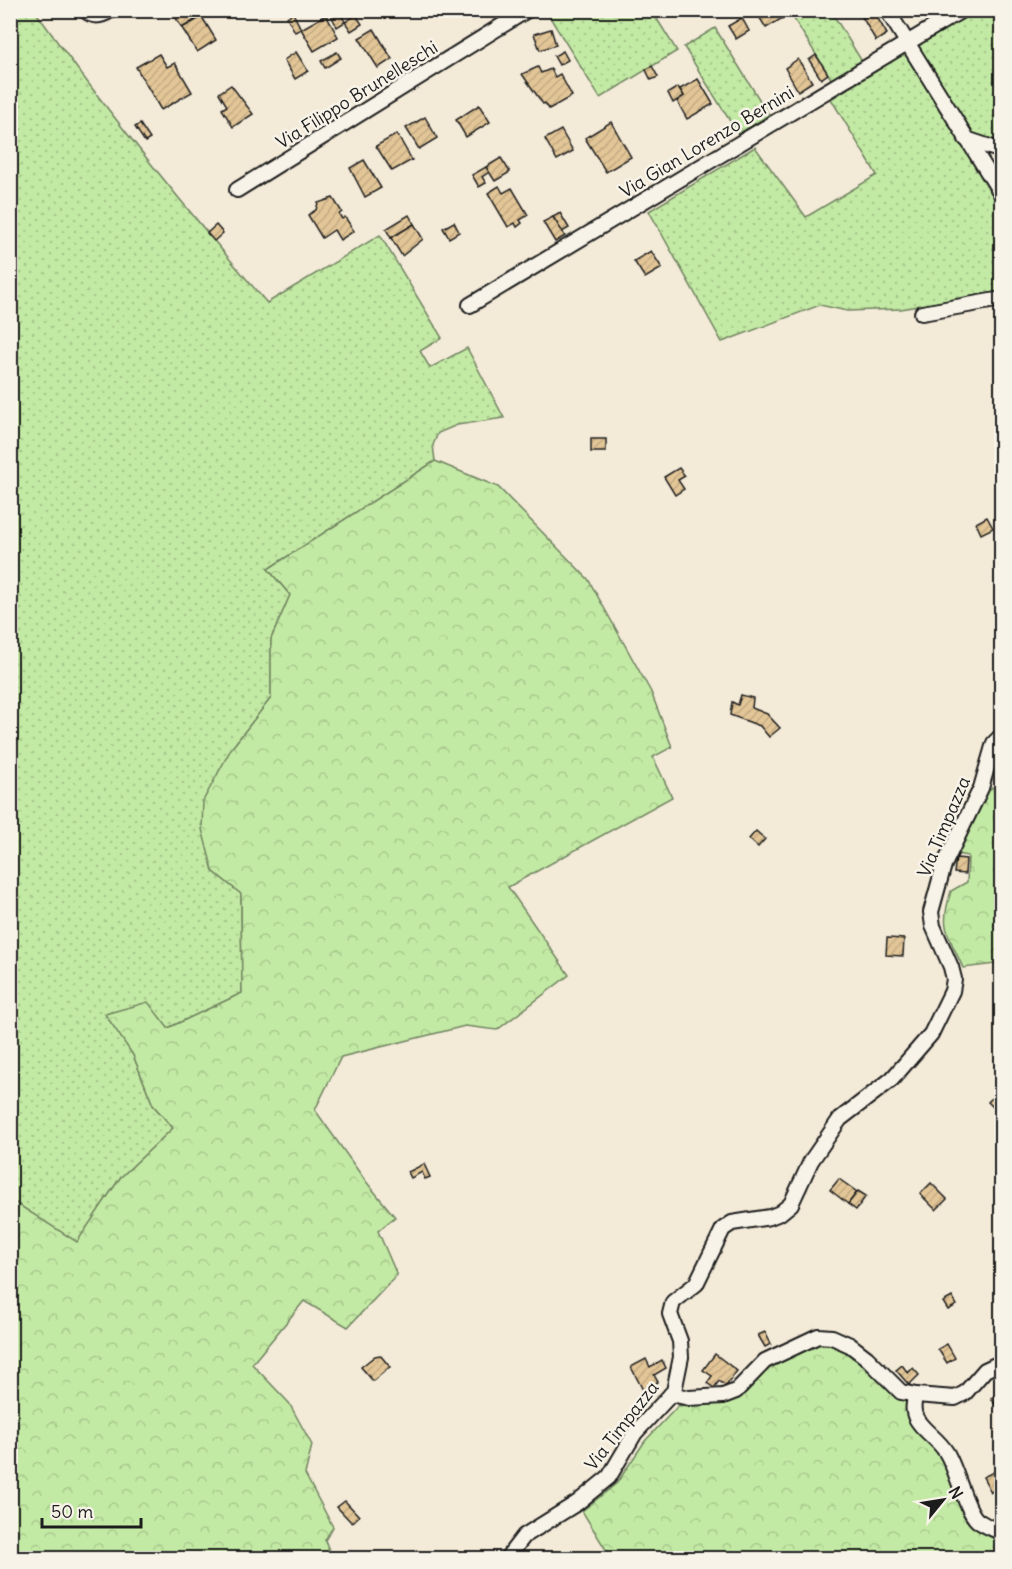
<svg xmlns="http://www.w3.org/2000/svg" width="1012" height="1569" font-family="Delius,sans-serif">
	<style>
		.grass { fill: url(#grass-dots); stroke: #708360; stroke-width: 1.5 }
		.forest { fill: url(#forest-crowns); stroke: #708360; stroke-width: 1.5 }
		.building { fill: url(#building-hatch); stroke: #1c1c1c; stroke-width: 1.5 }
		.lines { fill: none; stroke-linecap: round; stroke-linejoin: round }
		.minor-casing { stroke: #1c1c1c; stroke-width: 18 }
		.minor { stroke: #f7f3e8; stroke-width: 14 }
		.labels { text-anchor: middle; stroke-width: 5; stroke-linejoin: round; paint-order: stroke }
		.street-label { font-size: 18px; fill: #1c1c1c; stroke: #f7f3e8 }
	</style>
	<defs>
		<pattern id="grass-dots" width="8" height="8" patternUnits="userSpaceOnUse" patternTransform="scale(1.5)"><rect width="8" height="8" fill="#c3eaa4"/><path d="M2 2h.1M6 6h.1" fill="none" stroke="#a7c88d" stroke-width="1.8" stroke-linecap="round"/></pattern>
		<pattern id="forest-crowns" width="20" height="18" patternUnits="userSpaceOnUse" patternTransform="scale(1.5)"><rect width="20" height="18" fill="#c3eaa4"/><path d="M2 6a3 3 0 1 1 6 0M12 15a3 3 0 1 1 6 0" fill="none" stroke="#a7c88d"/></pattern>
		<pattern id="building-hatch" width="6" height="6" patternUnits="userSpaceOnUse" patternTransform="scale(1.5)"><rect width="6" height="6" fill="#e3c697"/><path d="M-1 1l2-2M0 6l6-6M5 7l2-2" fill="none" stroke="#c2aa82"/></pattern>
	</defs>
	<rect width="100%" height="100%" fill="#f3ead8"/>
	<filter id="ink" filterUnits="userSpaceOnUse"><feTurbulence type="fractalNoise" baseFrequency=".0167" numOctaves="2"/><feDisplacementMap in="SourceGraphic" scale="12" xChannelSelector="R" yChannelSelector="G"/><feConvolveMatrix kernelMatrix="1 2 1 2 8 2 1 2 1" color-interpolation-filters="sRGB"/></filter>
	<g filter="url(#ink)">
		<g class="grass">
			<path d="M 10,11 L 35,11 C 107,112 186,209 267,303 L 380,235 L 442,338 L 420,351 L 430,368 L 467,348 L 504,418 L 457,425 L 438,433 L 433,445 L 435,461 L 268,569 L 290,595 L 271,639 L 271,698 L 231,749 L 213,871 L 241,894 L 242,993 L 168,1028 L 106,1014 L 133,1055 L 153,1105 L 173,1128 L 120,1178 L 77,1243 L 11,1200 Z"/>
			<path d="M 546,11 L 652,11 L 677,51 L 600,98 Z"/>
			<path d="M 789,11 L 831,11 L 863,63 L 833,82 Z"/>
			<path d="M 975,11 L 1001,11 L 1001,145 L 978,138 L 964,129 L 915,47 Z"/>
			<path d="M 715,28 L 769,115 L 738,134 L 684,47 Z"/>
			<path d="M 907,52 L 1001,203 L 1001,291 L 901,309 L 847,311 L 820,305 L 722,342 L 649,211 L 755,147 L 806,217 L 877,175 L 831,99 Z"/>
		</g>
		<g class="forest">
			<path d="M 435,461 L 498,487 L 588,579 L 651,692 L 672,747 L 653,757 L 672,797 L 508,887 L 569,975 L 497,1030 L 465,1026 L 341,1057 L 315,1110 L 364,1179 L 395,1217 L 378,1231 L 397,1275 L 348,1327 L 304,1301 L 252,1364 L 289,1403 L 312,1445 L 305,1474 L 333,1527 L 325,1540 L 332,1558 L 11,1558 L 11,1200 L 77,1242 L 120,1178 L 173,1128 L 153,1105 L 133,1055 L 105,1014 L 148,1002 L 168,1028 L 242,993 L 241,894 L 213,871 L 202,829 L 203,801 L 231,749 L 271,698 L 271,639 L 290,595 L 268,569 Z"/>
			<path d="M 1001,745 L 1001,976 L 995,964 L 963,968 C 948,933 939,929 951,891 L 967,882 L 968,856 L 955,854 L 987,791 L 1000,783 L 994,774 L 998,749 Z"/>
			<path d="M 819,1343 L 834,1346 L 864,1362 L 905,1401 L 914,1424 L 943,1455 L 977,1527 L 1001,1540 L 1001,1558 L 611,1558 L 582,1511 L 617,1483 L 645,1441 L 678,1406 L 734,1400 L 742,1396 L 770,1366 Z"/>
		</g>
		<g class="building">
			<path d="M 171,10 L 189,10 L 195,20 L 182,28 Z"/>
			<path d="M 339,10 L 345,22 L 337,27 L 329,11 Z"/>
			<path d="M 755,10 L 789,10 L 791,13 L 766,28 Z"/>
			<path d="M 858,10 L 873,10 L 887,34 L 876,41 Z"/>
			<path d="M 293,13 L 301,29 L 295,32 L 287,17 Z"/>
			<path d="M 326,15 L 338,37 L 314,51 L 301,29 Z"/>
			<path d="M 356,15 L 362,24 L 351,31 L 345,22 Z"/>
			<path d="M 202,17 L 216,40 L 197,52 L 182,28 Z"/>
			<path d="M 742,18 L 749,31 L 736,39 L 728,26 Z"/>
			<path d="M 374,29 L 392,59 L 378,68 L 359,38 Z"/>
			<path d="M 551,29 L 556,45 L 540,50 L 534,34 Z"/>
			<path d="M 563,51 L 568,60 L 559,65 L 554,56 Z"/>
			<path d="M 296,52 L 308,71 L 295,79 L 284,60 Z"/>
			<path d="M 337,52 L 341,58 L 325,68 L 321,61 Z"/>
			<path d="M 159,54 L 167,67 L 175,63 L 192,92 L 161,110 L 136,67 Z"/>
			<path d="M 816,55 L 828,74 L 821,79 L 809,60 Z"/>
			<path d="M 798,59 L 812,82 L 798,91 L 785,68 Z"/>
			<path d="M 652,66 L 658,77 L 651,80 L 646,70 Z"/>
			<path d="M 538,67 L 541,73 L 551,69 L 555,77 L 560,74 L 572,96 L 549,109 L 545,103 L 543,104 L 522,74 Z"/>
			<path d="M 698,79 L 713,104 L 687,119 L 677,101 L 684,96 L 680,89 Z"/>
			<path d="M 231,85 L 253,114 L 233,127 L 222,109 L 227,106 L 219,93 Z"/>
			<path d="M 678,87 L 684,96 L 673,103 L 668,93 Z"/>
			<path d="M 479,105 L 490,122 L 466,137 L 456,120 Z"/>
			<path d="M 425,117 L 437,138 L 419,149 L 406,128 Z"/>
			<path d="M 611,122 L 631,157 L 606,172 L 585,138 Z"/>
			<path d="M 140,124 L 150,139 L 145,142 L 135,127 Z"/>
			<path d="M 561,130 L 573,151 L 557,160 L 545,139 Z"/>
			<path d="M 397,134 L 412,160 L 392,171 L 376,146 Z"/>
			<path d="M 501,158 L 510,172 L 495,181 L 486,167 Z"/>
			<path d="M 364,160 L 381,188 L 365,197 L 350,168 Z"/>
			<path d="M 486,167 L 489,172 L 482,177 L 486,183 L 479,187 L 472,175 Z"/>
			<path d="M 499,186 L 503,193 L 512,188 L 528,215 L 520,220 L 522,223 L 517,227 L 515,223 L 508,227 L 488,193 Z"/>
			<path d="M 333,198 L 342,212 L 339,214 L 342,219 L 345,217 L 354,231 L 340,240 L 334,230 L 322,238 L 308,215 L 316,210 L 318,203 Z"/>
			<path d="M 560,213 L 569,228 L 562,232 L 553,217 Z"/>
			<path d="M 409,215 L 414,224 L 391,238 L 386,229 Z"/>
			<path d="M 553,217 L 565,236 L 555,242 L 543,222 Z"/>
			<path d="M 454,222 L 459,232 L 449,238 L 443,228 Z"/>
			<path d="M 414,224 L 423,239 L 402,256 L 391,238 Z"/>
			<path d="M 216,225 L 223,233 L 214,241 L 207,233 Z"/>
			<path d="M 651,251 L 662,268 L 645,278 L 634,261 Z"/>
			<rect x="591" y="439" width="15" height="13"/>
			<path d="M 679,468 L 685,476 L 678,480 L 684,489 L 675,495 L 664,477 Z"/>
			<path d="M 987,517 L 993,528 L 981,534 L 976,523 Z"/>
			<path d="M 741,695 L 753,698 L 752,708 L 767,714 L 780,728 L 769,737 L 760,726 L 730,715 L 732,702 L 738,705 Z"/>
			<path d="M 756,831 L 765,839 L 758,847 L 749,839 Z"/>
			<path d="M 956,858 L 966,859 L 965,874 L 954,873 Z"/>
			<path d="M 887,938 L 904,939 L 903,956 L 886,955 Z"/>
			<path d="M 999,1091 L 1002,1104 L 996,1110 L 988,1102 Z"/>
			<path d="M 424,1164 L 430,1177 L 425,1179 L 422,1172 L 411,1178 L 408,1172 Z"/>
			<path d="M 839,1179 L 857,1192 L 848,1204 L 830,1190 Z"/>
			<path d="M 931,1183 L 947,1199 L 936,1210 L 920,1194 Z"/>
			<path d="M 858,1191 L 866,1196 L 856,1210 L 848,1204 Z"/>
			<path d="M 952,1297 L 957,1305 L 948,1310 L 943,1302 Z"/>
			<path d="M 765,1332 L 771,1344 L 765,1347 L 758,1335 Z"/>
			<path d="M 947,1344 L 955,1358 L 947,1363 L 938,1349 Z"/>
			<path d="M 715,1354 L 737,1371 L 726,1386 L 719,1381 L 714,1388 L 707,1383 L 712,1376 L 703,1370 Z"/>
			<path d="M 380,1355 L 390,1367 L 373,1381 L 361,1367 L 375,1356 Z"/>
			<path d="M 646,1359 L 650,1367 L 662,1360 L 666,1368 L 654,1375 L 658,1382 L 643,1390 L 631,1367 Z"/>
			<path d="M 902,1365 L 908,1373 L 913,1368 L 919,1375 L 909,1385 L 896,1370 Z"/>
			<path d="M 1002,1391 L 1002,1414 L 991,1398 Z"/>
			<path d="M 1002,1468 L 1002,1487 L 991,1492 L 983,1477 Z"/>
			<path d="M 345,1501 L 359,1516 L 352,1523 L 337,1507 Z"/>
		</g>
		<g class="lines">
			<g class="minor-casing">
				<g id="minor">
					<path d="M 85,10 C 93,18 102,16 111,10"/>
					<path d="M 887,10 L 1002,195"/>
					<path d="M 966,139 L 1002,151"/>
					<path d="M 237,190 L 527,10"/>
					<path d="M 470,305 L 962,10"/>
					<path d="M 922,313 L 1002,299"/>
					<path d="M 671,1394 L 689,1398 L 723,1396 L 736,1391 L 765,1361 L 818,1336 L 832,1337 L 850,1345 L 867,1358 L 901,1392 L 916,1395 L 955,1398 L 965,1393 L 985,1370 L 1002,1362"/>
					<path d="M 916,1395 C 905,1424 933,1431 946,1452 C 957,1469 965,1509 977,1520 C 983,1525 994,1529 1002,1533"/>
					<path d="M 507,1558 L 524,1536 L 577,1503 L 609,1477 L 635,1433 L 674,1391 L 681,1357 L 680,1341 L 670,1314 L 673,1302 L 696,1284 L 723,1229 L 732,1223 L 770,1217 L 780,1213 L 791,1204 L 811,1161 L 840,1119 L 892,1079 L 931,1034 L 952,991 L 954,979 L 951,967 L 933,926 L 931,912 L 944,865 L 981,788 L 994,743 L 1002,735"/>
				</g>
			</g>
			<use href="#minor" class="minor"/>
		</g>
	</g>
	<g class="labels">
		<g class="street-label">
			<text transform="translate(357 95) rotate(-32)" y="6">Via Filippo Brunelleschi</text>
			<text transform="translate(707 142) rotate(-31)" y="6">Via Gian Lorenzo Bernini</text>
			<text transform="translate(944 827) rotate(-67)" y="6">Via Timpazza</text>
			<text transform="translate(622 1426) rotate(-52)" y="6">Via Timpazza</text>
		</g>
	</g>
	<rect width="1012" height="1569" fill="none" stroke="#f7f3e8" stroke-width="36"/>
	<rect x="18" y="18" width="976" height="1533" fill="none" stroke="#1c1c1c" stroke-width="2" filter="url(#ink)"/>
	<g transform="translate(943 1500) rotate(60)" stroke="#f7f3e8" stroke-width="4.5" paint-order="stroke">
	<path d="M0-4.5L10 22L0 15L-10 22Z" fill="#1c1c1c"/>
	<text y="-9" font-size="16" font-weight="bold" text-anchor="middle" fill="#1c1c1c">N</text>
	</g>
	<path d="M42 1518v9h99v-9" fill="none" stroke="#1c1c1c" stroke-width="3"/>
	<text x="51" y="1518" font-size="18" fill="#1c1c1c" stroke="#f7f3e8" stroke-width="4.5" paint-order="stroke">50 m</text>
</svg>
